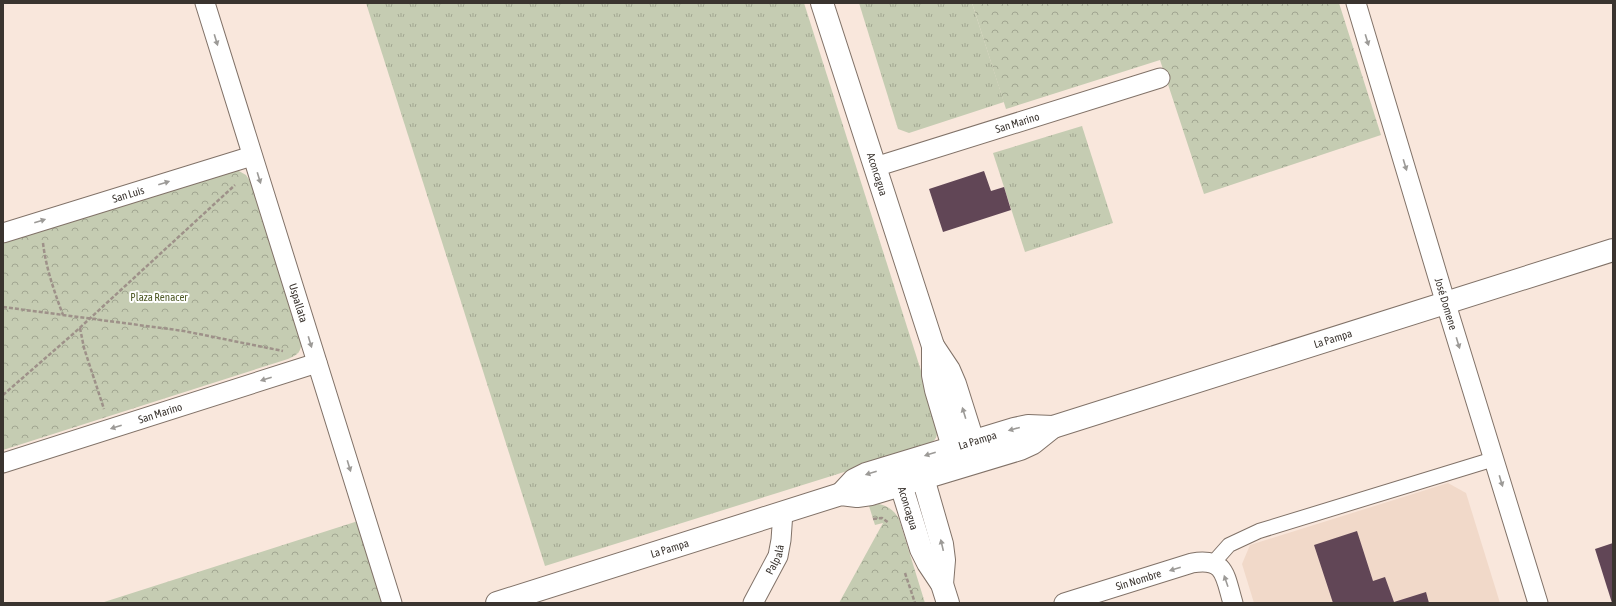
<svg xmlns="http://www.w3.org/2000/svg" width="1616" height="606" font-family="'Asap Condensed',sans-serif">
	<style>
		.built { fill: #f1d9c9 }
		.grass { fill: url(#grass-tufts) }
		.forest { fill: url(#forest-crowns) }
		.building { fill: #614656 }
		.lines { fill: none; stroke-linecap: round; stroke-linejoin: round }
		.pedestrian-casing { stroke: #817268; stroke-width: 16 }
		.minor-casing { stroke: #817268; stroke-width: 21 }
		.tertiary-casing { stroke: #817268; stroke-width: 24 }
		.path { stroke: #9e9189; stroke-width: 2.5; stroke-dasharray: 4 2; stroke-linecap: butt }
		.pedestrian { stroke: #fff; stroke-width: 14 }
		.minor { stroke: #fff; stroke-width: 19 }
		.tertiary { stroke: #fff; stroke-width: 22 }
		.oneway { fill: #9c9a97 }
		.labels { text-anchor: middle; stroke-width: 4; stroke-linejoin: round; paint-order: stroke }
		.street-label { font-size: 11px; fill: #3a342f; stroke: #fff }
		.park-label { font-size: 11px; fill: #505b28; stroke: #fff }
	</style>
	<defs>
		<pattern id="grass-tufts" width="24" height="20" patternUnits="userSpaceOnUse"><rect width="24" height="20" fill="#c5ccb2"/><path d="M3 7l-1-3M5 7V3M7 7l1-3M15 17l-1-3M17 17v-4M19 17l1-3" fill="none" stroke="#a1a691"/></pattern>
		<pattern id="forest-crowns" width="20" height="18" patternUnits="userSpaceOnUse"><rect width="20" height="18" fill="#c5ccb2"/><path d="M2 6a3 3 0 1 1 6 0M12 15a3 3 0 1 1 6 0" fill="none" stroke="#a1a691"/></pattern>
	</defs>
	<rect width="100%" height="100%" fill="#f9e7dc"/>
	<path class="built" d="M 1448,483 L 1466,493 L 1500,603 L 1254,603 L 1242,564 L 1250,545 Z"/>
	<g class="grass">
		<path d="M 366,3 L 804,3 L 937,421 C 938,437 938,440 924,447 L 545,566 Z"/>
		<path d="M 859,3 L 972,3 L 1004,102 L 909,133 L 898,129 Z"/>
		<path d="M 1082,126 L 1113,223 L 1025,252 L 993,153 Z"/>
	</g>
	<g class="forest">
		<path d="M 972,3 L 1339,3 L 1381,135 L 1204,194 L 1160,60 L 1006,109 Z"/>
		<path d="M 237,170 L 246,175 L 252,184 L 301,336 C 302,349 301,354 288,359 L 3,450 L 3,243 L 228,171 Z"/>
		<path d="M 879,504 C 888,506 895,511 899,519 L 925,603 L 839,603 L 883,523 L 875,525 L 869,506 Z"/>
		<path d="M 358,521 L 383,603 L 101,603 Z"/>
	</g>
	<g class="building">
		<path d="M 984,171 L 991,191 L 1004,187 L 1011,210 L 943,232 L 929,189 Z"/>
		<path d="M 1357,531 L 1373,581 L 1385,577 L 1394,602 L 1426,592 L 1429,603 L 1333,603 L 1314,545 Z"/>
		<path d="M 1613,543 L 1613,603 L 1612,603 L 1595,549 Z"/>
	</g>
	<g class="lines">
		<g class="pedestrian-casing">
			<path id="pedestrian" d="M 1213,563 L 1229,545 L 1259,531 L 1494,459"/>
		</g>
		<g class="minor-casing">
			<g id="minor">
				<path id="s1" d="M 205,3 L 392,603"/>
				<path id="s2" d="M 1356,3 L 1446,304 L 1538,603"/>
				<path id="s3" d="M 875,167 L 1160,78"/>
				<path id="s4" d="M 3,233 L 252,156"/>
				<path id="s5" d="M 3,463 L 317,363"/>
				<path id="s6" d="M 753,603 L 778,556 L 781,540 L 783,512"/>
				<path id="s7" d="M 1064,603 L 1192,563 C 1226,557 1225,577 1233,603"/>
			</g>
		</g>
		<g class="tertiary-casing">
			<g id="tertiary">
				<path id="s8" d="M 822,3 L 933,346 L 933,375 L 936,390 L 953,447 L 963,457"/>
				<path d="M 933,346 L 949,370 L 955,384 L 973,441 L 971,455"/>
				<path d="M 913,468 L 923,478 L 942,544 L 944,560 L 942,584"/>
				<path id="s9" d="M 905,470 L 901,485 L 921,549 L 928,563 L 942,584 L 948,603"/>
				<path id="s10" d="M 841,494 L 854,480 L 866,474 L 1014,429 L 1028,426 L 1053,427 L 1613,250"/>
				<path id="s11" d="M 497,603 L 841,494 L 857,496 L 871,494 L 1020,449 L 1033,443 L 1053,427"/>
			</g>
		</g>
		<g class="path">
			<path d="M 43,243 C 46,268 54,291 63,315"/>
			<path d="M 3,307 L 184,331 L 283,351"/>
			<path d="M 80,328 L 84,348 L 104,409"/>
			<path d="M 3,395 L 73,334 L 235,185"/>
			<path d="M 873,519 L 882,518 L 889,523"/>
			<path d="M 905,573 L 915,603"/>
		</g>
		<use href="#pedestrian" class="pedestrian"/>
		<use href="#minor" class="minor"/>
		<use href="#tertiary" class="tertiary"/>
	</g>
	<defs><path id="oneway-solid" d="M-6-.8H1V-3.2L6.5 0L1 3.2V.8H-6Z"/></defs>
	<g class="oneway">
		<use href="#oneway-solid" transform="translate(216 40) rotate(73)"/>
		<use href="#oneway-solid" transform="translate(1367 40) rotate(73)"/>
		<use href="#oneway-solid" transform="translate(1405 165) rotate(73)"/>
		<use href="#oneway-solid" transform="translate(259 178) rotate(73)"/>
		<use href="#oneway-solid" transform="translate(164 183) rotate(-17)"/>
		<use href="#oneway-solid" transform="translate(40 221) rotate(-17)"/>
		<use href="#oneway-solid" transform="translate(310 342) rotate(73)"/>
		<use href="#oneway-solid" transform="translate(1458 343) rotate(73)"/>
		<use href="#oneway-solid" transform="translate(266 379) rotate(162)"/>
		<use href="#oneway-solid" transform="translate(964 413) rotate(-107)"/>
		<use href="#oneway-solid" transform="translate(116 427) rotate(162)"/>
		<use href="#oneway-solid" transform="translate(1014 429) rotate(165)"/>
		<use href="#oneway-solid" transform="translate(930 454) rotate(163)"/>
		<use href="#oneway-solid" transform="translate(349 466) rotate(73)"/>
		<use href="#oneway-solid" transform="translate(871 473) rotate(162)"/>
		<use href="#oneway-solid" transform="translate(1501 481) rotate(73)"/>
		<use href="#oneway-solid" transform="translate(942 545) rotate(-103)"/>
		<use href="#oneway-solid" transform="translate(1175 569) rotate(163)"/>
		<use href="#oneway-solid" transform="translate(1226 581) rotate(-109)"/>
	</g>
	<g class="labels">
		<g class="street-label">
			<text dy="4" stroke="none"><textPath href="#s3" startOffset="149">San Marino</textPath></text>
			<text dy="4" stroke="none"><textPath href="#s8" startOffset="180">Aconcagua</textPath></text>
			<text dy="4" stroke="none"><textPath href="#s4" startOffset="131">San Luis</textPath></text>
			<text dy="4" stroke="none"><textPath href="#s1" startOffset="314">Uspallata</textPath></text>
			<text dy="4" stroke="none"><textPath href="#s2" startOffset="314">José Domene</textPath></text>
			<text dy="4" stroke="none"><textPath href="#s10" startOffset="520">La Pampa</textPath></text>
			<text dy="4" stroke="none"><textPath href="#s5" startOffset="165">San Marino</textPath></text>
			<text dy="4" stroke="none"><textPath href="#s10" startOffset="149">La Pampa</textPath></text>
			<text dy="4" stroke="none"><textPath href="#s9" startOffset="40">Aconcagua</textPath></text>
			<text dy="4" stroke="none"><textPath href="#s11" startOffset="181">La Pampa</textPath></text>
			<text dy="4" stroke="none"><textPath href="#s6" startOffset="49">Palpalá</textPath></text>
			<text dy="4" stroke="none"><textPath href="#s7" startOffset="78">Sin Nombre</textPath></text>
		</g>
		<g class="park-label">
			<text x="159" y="301">Plaza Renacer</text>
		</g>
	</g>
	<rect width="1616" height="606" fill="none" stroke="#3a342f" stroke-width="8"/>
</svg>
